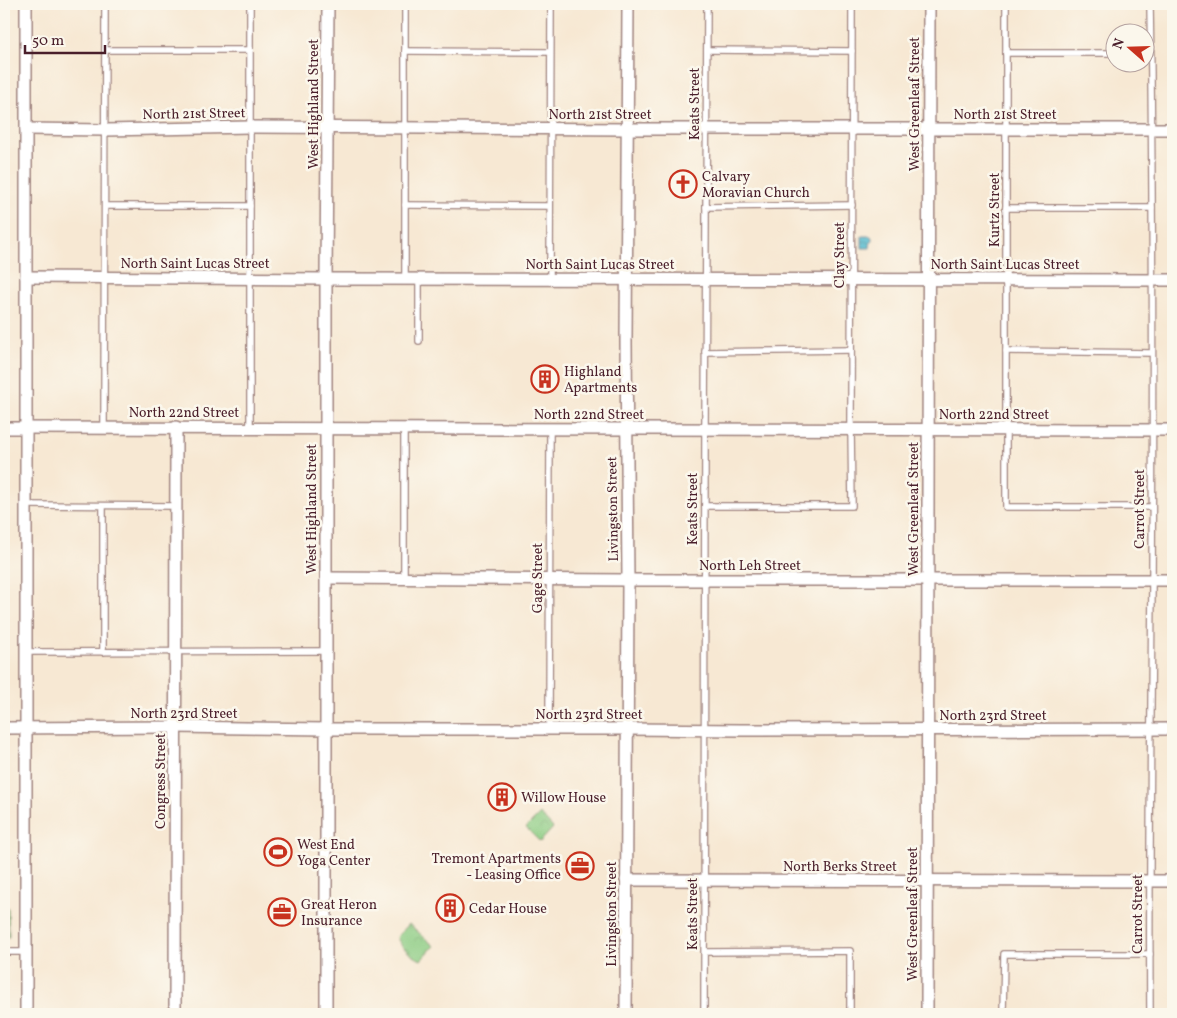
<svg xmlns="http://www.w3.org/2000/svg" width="1177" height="1018" font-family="Vollkorn,serif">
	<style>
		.park { fill: url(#park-crowns); stroke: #6b7657 }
		.water { fill: url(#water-waves); stroke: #4c6c7c }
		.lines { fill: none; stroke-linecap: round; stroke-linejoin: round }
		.lane-casing { stroke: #a0847f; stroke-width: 8 }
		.street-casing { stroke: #a0847f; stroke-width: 14 }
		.lane { stroke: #fff; stroke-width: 5.5 }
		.street { stroke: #fff; stroke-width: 11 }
		.labels { text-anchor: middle; stroke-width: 5; stroke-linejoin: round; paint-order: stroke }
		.street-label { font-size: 14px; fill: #4a1f2b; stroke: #fbf7ec }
		.poi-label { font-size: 14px; fill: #4a1f2b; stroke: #fbf7ec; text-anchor: start }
	</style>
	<defs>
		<pattern id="park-crowns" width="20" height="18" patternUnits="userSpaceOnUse" patternTransform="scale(1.25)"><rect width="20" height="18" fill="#8ccc83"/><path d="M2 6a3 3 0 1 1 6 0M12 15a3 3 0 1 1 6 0" fill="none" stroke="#7aaf71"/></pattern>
		<pattern id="water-waves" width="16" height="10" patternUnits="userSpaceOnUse" patternTransform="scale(1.25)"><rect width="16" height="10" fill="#4fb8cd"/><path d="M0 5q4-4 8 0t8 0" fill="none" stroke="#4495a7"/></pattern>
	</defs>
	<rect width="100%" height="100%" fill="#fbf7ec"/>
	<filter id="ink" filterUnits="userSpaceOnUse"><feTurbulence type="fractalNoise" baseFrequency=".02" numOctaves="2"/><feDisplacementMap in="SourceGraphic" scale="10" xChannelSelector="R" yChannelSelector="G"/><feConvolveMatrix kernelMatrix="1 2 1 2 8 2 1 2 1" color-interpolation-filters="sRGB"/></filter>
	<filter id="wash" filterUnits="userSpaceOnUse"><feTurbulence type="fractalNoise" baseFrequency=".0096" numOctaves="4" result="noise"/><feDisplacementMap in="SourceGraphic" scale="20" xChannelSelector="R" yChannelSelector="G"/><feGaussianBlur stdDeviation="1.12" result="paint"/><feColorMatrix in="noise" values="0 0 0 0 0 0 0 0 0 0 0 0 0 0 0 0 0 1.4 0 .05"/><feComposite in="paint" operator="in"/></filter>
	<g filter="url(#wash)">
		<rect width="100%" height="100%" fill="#f7e8d3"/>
		<g class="park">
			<path d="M 540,814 L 553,828 L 540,842 L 526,828 Z"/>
			<path d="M 4,908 L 8,908 L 9,937 L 4,937 Z"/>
			<path d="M 409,924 L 434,946 L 421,960 C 412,956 400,947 397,937 Z"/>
		</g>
		<path class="water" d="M 862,236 L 871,236 L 872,238 L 872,241 L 871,241 L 870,248 L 862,248 Z"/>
	</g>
	<g filter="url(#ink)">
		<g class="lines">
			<g class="lane-casing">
				<g id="lane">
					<path d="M 1006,4 L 1006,507 L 1152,507"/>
					<path d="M 105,50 L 250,50"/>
					<path d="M 707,50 L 852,51"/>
					<path d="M 405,51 L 550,52"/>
					<path d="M 1006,53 L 1114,53"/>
					<path d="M 405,205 L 550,206"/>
					<path d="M 105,206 L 250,206"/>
					<path d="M 706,207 L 852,205"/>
					<path d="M 1006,208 L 1152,208"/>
					<path d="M 405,279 L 405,4"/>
					<path d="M 550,279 L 551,4"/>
					<path d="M 419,341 L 419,279"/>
					<path d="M 1006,351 L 1152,353"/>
					<path d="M 705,352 L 851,350"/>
					<path d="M 104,427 L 105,4"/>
					<path d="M 250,427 L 250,4"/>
					<path d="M 26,505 L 176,506"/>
					<path d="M 705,506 L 852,506 L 851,429 L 852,4"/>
					<path d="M 404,579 L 404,428"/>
					<path d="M 26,652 L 326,651"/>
					<path d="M 103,652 L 103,506"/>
					<path d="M 549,729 L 550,428"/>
					<path d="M 4,952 L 26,952"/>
					<path d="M 705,952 L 850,951 L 850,1014"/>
					<path d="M 704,1014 L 705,429 L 707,4"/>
					<path d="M 1003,1014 L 1004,954 L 1150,954"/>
					<path d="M 1150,1014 C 1149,870 1151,727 1152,583 C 1153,390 1153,197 1150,4"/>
				</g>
			</g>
			<g class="street-casing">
				<g id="street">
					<path d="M 26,129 L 106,130 L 250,127 L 627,129 L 1173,129"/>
					<path d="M 26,277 L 326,279 L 1173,280"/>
					<path d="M 4,428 L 1173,430"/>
					<path d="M 326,578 L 628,580 L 1173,580"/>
					<path d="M 4,728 L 175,727 L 326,729 L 627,729 L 741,730 L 1173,729"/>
					<path d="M 626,880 L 1173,881"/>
					<path d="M 26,1014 L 26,4"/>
					<path d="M 175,1014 L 176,427"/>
					<path d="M 326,1014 L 326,279 L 328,4"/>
					<path d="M 626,1014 L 628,580 L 626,342 L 628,4"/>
					<path d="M 927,1014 L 929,4"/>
				</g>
			</g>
			<use href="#lane" class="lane"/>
			<use href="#street" class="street"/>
		</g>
	</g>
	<defs>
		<g id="church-ring" transform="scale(1.4375)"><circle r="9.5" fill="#fbf7ec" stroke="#c8321e" stroke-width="1.5"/><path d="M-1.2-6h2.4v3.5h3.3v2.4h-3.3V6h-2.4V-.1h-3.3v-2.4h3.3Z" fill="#c8321e"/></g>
		<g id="building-ring" transform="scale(1.4375)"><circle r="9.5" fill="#fbf7ec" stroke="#c8321e" stroke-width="1.5"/><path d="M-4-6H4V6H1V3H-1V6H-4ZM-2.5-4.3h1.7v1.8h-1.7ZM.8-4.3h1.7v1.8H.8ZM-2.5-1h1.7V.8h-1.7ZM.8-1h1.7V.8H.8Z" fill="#c8321e"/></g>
		<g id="stadium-ring" transform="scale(1.4375)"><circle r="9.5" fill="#fbf7ec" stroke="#c8321e" stroke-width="1.5"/><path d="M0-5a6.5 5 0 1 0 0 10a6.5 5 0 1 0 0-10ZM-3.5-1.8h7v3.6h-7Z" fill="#c8321e"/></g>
		<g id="office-ring" transform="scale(1.4375)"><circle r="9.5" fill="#fbf7ec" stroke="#c8321e" stroke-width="1.5"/><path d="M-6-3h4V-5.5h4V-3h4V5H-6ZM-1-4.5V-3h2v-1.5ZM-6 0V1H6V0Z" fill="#c8321e"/></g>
	</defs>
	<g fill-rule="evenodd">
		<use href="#church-ring" x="683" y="184"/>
		<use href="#building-ring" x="545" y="379"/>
		<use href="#building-ring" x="502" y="797"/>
		<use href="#stadium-ring" x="278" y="852"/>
		<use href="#office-ring" x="580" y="866"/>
		<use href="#building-ring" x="450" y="908"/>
		<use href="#office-ring" x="282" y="912"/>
	</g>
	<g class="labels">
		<g class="street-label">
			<text transform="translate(313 104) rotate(-90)" y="5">West Highland Street</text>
			<text transform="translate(694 104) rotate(-90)" y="5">Keats Street</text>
			<text transform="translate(914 104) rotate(-90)" y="5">West Greenleaf Street</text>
			<text transform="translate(194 113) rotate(-1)" y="5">North 21st Street</text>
			<text x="600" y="119">North 21st Street</text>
			<text x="1005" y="119">North 21st Street</text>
			<text transform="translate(994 210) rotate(-90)" y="5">Kurtz Street</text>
			<text transform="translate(839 255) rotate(-90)" y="5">Clay Street</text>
			<text x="195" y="268">North Saint Lucas Street</text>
			<text x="600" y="269">North Saint Lucas Street</text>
			<text x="1005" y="269">North Saint Lucas Street</text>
			<text x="184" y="417">North 22nd Street</text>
			<text x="589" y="419">North 22nd Street</text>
			<text x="994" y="419">North 22nd Street</text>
			<text transform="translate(311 509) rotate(-90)" y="5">West Highland Street</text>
			<text transform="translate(612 509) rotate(-91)" y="5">Livingston Street</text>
			<text transform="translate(692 509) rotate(-90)" y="5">Keats Street</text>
			<text transform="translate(913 509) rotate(-90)" y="5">West Greenleaf Street</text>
			<text transform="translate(1139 509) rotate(-90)" y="5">Carrot Street</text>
			<text x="750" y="570">North Leh Street</text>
			<text transform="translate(537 578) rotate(-90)" y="5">Gage Street</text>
			<text x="184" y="718">North 23rd Street</text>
			<text x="589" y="719">North 23rd Street</text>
			<text x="993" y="720">North 23rd Street</text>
			<text transform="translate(160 781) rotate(-90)" y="5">Congress Street</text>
			<text x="840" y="871">North Berks Street</text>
			<text transform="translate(611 914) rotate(-90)" y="5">Livingston Street</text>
			<text transform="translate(692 914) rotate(-90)" y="5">Keats Street</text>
			<text transform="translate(912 914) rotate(-90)" y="5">West Greenleaf Street</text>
			<text transform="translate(1137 914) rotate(-90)" y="5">Carrot Street</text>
		</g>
		<g class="poi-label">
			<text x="702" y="181">Calvary<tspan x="702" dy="16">Moravian Church</tspan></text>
			<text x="564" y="376">Highland<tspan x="564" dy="16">Apartments</tspan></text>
			<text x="521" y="802">Willow House</text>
			<text x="297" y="849">West End<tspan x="297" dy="16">Yoga Center</tspan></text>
			<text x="561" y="863" text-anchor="end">Tremont Apartments<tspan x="561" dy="16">- Leasing Office</tspan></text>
			<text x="301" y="909">Great Heron<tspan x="301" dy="16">Insurance</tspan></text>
			<text x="469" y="913">Cedar House</text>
		</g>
	</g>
	<rect width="1177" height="1018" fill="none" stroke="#fbf7ec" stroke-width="20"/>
	<g transform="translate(1130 48) rotate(290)"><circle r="24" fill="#fbf7ec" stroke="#b4a19f"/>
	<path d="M0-4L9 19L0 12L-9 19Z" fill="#c8321e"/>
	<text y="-8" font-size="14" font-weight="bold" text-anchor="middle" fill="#4a1f2b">N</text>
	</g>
	<path d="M25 45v8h80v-8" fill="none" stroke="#4a1f2b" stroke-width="2.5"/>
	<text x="32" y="45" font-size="15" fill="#4a1f2b" stroke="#fbf7ec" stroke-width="4" paint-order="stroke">50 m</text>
</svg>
